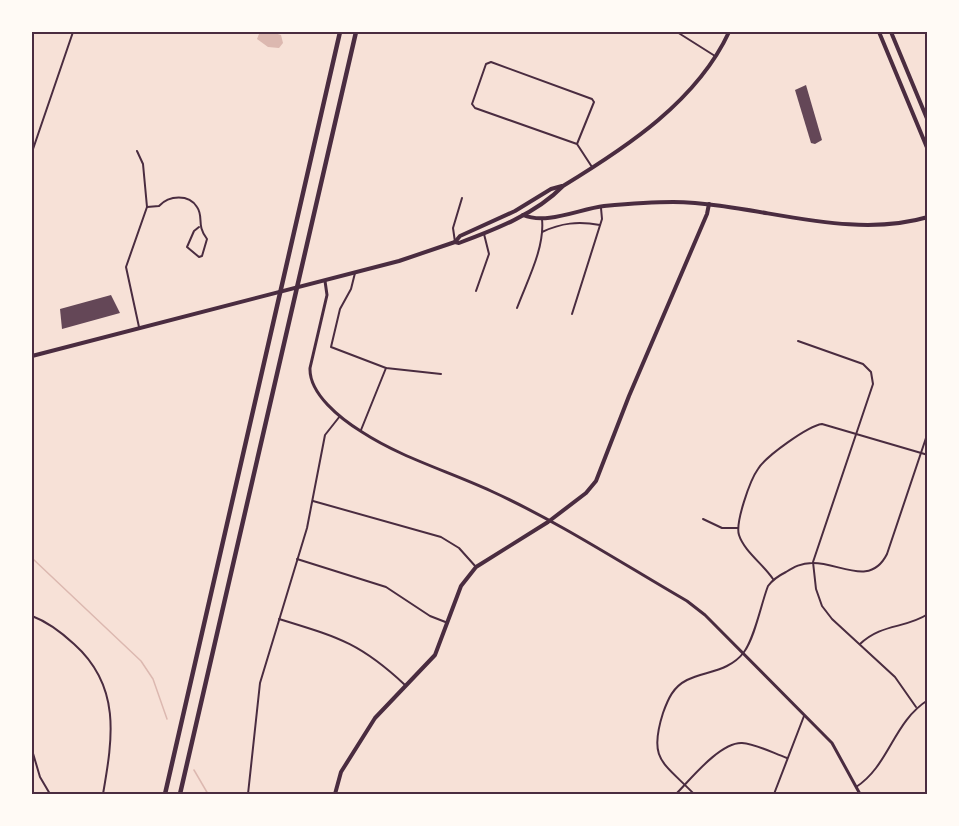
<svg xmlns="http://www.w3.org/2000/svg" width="959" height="826" font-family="'Public Sans',sans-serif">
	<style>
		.water { fill: #dcb8b0 }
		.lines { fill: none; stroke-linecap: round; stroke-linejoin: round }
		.stream { stroke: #dcb8b0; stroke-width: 1.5 }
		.building { fill: #644757 }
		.minor { stroke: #4a2c40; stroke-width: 2 }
		.tertiary { stroke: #4a2c40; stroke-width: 3 }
		.secondary { stroke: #4a2c40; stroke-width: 4 }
		.primary { stroke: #4a2c40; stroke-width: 4 }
		.motorway { stroke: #4a2c40; stroke-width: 4.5 }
		.neatline { fill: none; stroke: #4a2c40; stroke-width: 2 }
	</style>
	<rect width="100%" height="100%" fill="#f7e1d7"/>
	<path class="water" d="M 271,32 L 281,35 L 283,43 L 279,48 L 268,47 L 257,39 L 259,34 Z"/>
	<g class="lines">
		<g class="stream">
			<path d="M 33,559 L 141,661 L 153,679 L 167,719"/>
			<path d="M 194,770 L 208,794"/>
		</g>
	</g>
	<g class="building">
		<path d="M 806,85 L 822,140 L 815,144 L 811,143 L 795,90 Z"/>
		<path d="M 111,295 L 120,313 L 62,329 L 60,309 Z"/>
	</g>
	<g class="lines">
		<g class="minor">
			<path d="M 677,32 L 715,56"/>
			<path d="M 577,144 L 594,102 L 592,99 L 491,62 L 486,64 L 472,104 L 475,108 L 577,144 L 592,167"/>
			<path d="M 137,151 L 143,164 L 147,207 L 126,267 L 139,327"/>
			<path d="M 32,152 L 73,32"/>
			<path d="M 147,207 L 159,206 C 169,195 189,194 197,207 C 204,217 196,225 207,239 L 202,256 L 199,257 L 187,247 L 194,231 L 199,227"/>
			<path d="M 542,232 C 561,223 578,221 600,225"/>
			<path d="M 455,242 L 453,228 L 462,198"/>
			<path d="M 355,273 L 351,289 L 340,309 L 331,347 L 386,368 L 441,374"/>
			<path d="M 476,291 L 489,254 L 484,234"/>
			<path d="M 517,308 C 527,281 545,248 542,219"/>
			<path d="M 572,314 L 602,219 L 601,208"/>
			<path d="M 798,341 L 863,364 L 871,372 L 873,384 L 813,562 L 816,589 L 822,606 L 832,619 L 895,677 L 916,707"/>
			<path d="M 361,430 L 386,368"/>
			<path d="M 313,501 L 441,537 L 459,548 L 476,567"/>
			<path d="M 703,519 L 722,528 L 738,528"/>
			<path d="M 297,559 L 386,587 L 430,616 L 448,623"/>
			<path d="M 773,579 C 764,565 744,551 739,535 C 735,523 750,480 758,469 C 766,456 808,426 822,424 L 928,455"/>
			<path d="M 32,616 C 48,622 61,632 74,644 C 121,686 113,737 103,794"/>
			<path d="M 279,619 C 337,637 359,642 405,685"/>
			<path d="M 860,644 C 882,623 905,629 928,614"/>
			<path d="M 32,750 L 40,777 L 50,794"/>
			<path d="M 856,787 C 889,766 893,722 928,700"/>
			<path d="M 248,794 L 260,683 L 307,528 L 325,435 L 340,416"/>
			<path d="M 676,794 C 690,780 720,742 742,743 C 756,744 773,753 787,758"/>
			<path d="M 694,794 C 663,762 648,760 663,713 C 668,699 673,687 687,680 C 707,671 730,671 744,652 C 755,637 761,604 768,586 C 773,579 778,576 786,572 C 794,567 801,563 812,563 C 839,562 870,588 887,554 L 928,432"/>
			<path d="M 774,794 L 804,716"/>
		</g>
		<path class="tertiary" d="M 325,281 L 327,295 L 310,368 C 309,394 341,419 362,432 C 402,458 448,471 491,491 C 559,522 623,564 687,601 L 705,615 L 832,743 L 860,794"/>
		<g class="secondary">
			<path d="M 523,215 C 547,225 579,209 604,206 C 626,204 650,202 673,202 C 756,203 847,241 928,217"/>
			<path d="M 455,242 L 460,236 L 515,211 L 551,189 L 562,186"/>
			<path d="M 32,356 L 399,261 L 455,242 L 459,243 C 494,230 536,214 563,186 C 627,147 697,101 729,32"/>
			<path d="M 335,794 L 341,772 L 375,718 L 435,655 L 461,586 L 476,567 L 548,522 L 586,493 L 596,481 L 629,396 L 707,214 L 709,204"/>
		</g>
		<g class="primary">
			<path d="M 879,32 L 928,150"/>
			<path d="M 891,32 L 928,121"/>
		</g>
		<g class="motorway">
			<path d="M 165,794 L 340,32"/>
			<path d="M 180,794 L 356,32"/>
		</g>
	</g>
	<rect width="959" height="826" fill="none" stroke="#fffaf5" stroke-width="66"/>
	<rect x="33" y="33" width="893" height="760" class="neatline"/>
</svg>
